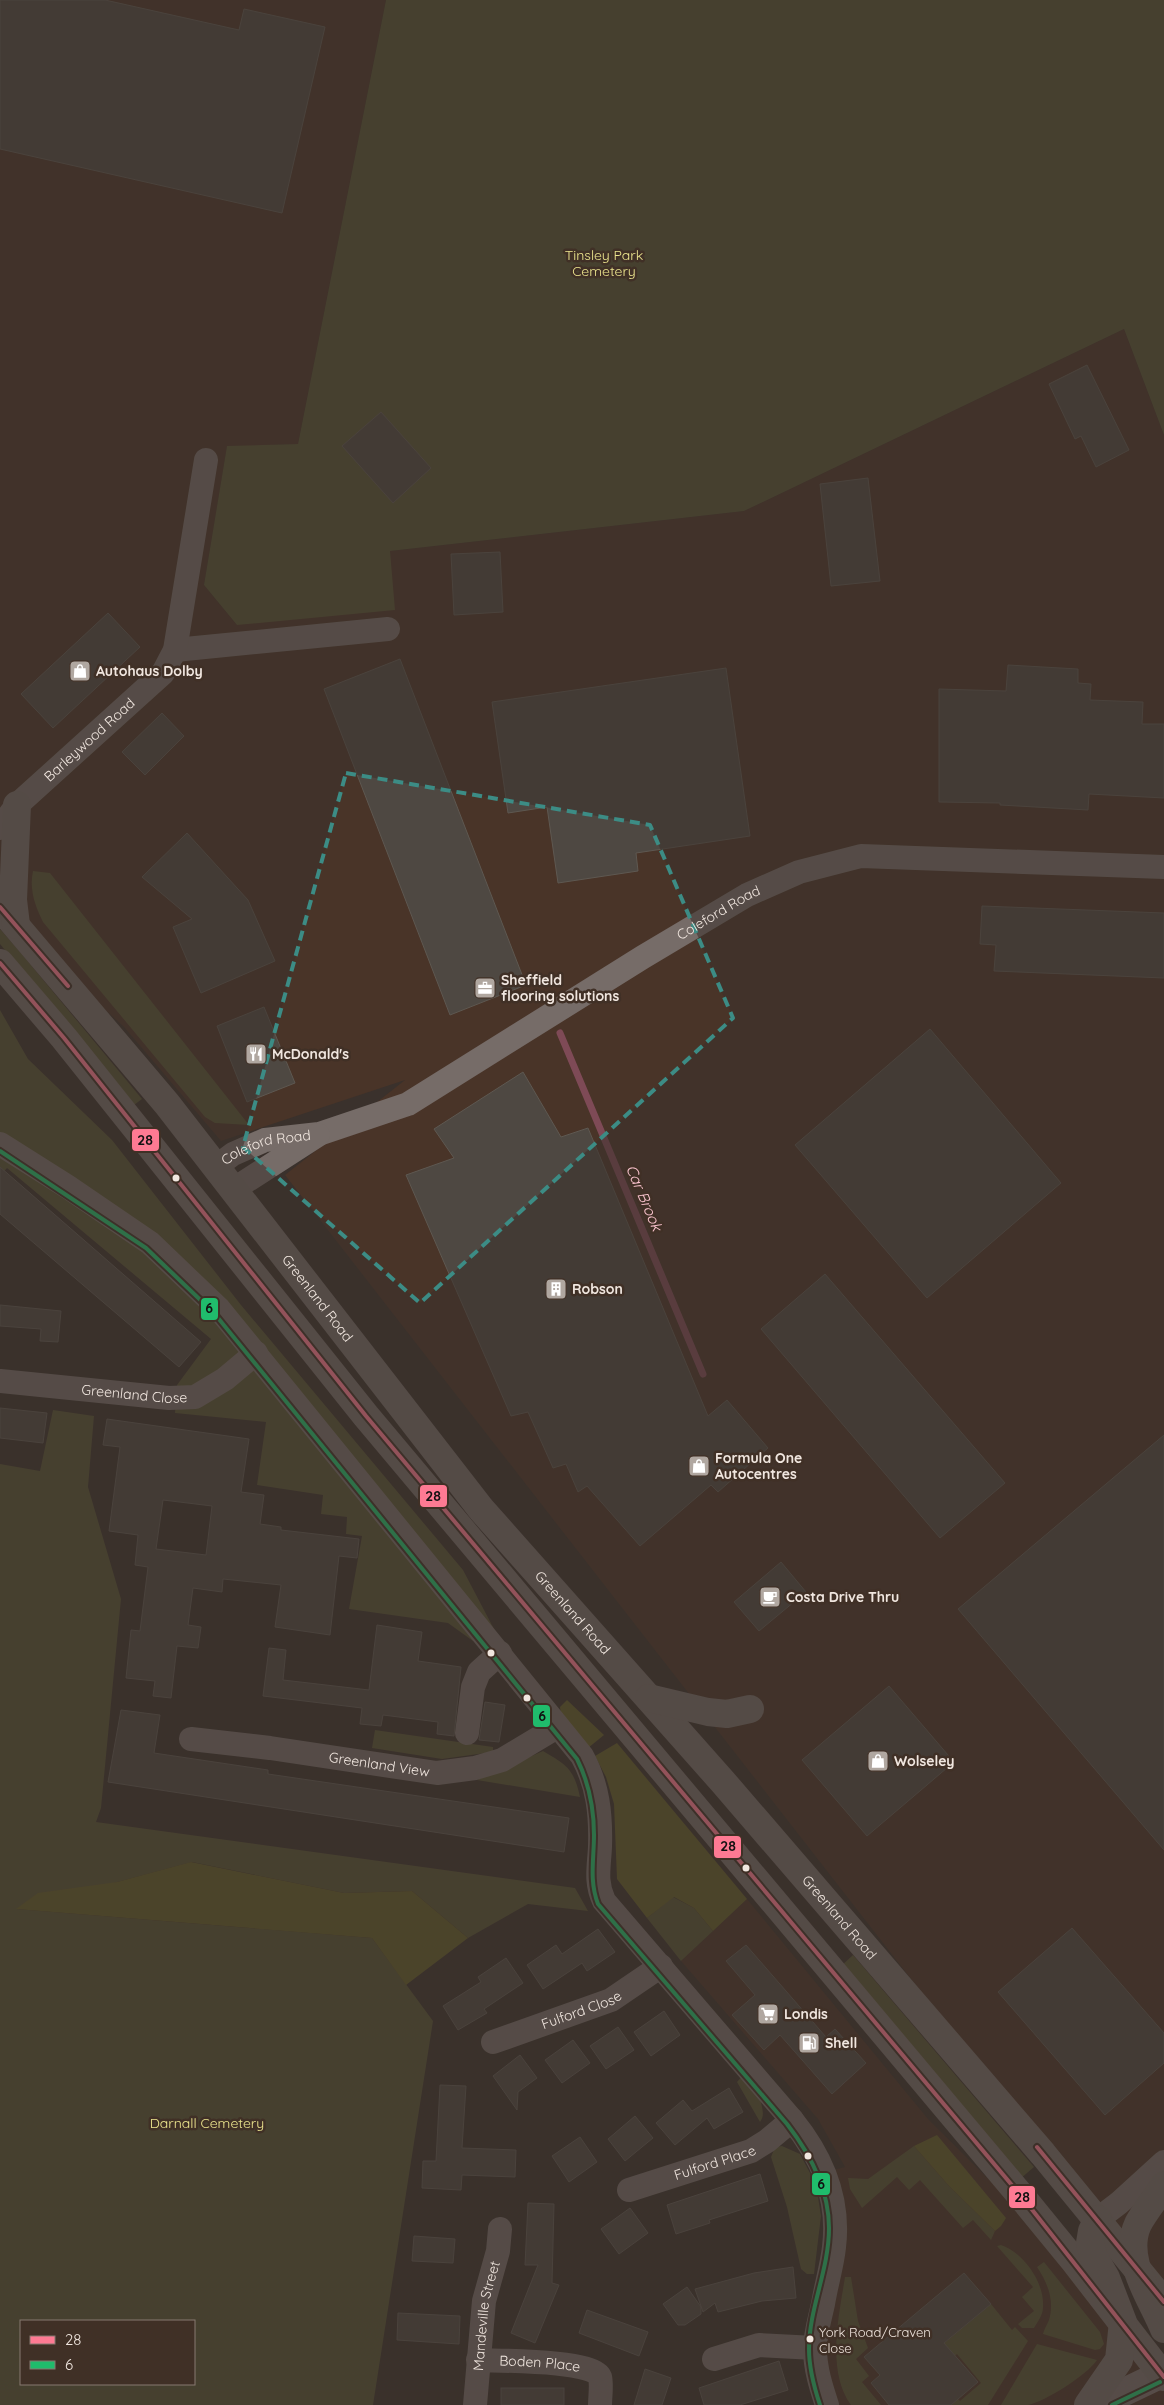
<svg xmlns="http://www.w3.org/2000/svg" width="1164" height="2405" font-family="Quicksand,sans-serif">
	<style>
		.built { fill: #493428 }
		.green { fill: #565234; fill-rule: evenodd }
		.forest { fill: #615b29 }
		.lines { fill: none; stroke-linecap: round; stroke-linejoin: round }
		.stream { stroke: #7e4a56; stroke-width: 7 }
		.building { fill: #4e4842; stroke: #5e5851; fill-rule: evenodd }
		.minor { stroke: #766c68; stroke-width: 24 }
		.secondary { stroke: #786d6b; stroke-width: 28 }
		.trunk { stroke: #746a66; stroke-width: 28 }
		.bus-1-casing { stroke: #403026; stroke-width: 8 }
		.bus-2-casing { stroke: #403026; stroke-width: 8 }
		.bus-1 { stroke: #fe7a93; stroke-width: 4 }
		.bus-2 { stroke: #20bc6c; stroke-width: 4 }
		.marked { fill: none; stroke: #3c8c85; stroke-width: 4; stroke-dasharray: 10 6; stroke-linejoin: round }
		.bus-dot { fill: #f0e6df; stroke: #403026; stroke-width: 2 }
		.labels { text-anchor: middle; stroke-width: 5; stroke-linejoin: round; paint-order: stroke }
		.bus-label { font-size: 13px; fill: #f0e6df; stroke: #403026; text-anchor: start }
		.park-label { font-size: 14px; fill: #ede68f; stroke: #403026 }
		.poi-label { font-size: 14px; font-weight: bold; fill: #f0e6df; stroke: #403026; text-anchor: start }
		.street-label { font-size: 14px; fill: #f0e6df; stroke: #403026 }
		.water-label { font-size: 15px; font-style: italic; fill: #fcc5d0; stroke: #403026 }
		.line-badge { stroke: #403026; stroke-width: 2 }
		.pale-badge-label { font-size: 14px; text-anchor: middle; font-weight: bold; fill: #111 }
	</style>
	<rect width="100%" height="100%" fill="#3a312c"/>
	<g class="built">
		<path d="M 0,0 L 386,0 L 298,444 L 227,447 L 204,585 L 237,625 L 390,551 L 744,511 L 1124,329 L 1164,435 L 1164,2294 L 1098,2219 L 285,1175 L 405,1080 L 221,1141 L 124,1027 L 0,913 Z"/>
		<path d="M 747,1899 L 928,2119 L 1164,2354 L 1164,2405 L 827,2405 L 825,2172 L 845,2167 L 818,2119 L 681,1961 Z"/>
	</g>
	<g class="green">
		<path d="M 386,0 L 1164,0 L 1164,435 L 1124,329 L 744,511 L 390,551 L 395,610 L 237,625 L 204,585 L 227,446 L 298,444 Z"/>
		<path d="M 33,871 L 50,873 L 249,1125 L 215,1123 L 205,1117 L 43,922 C 35,906 29,889 33,871 Z"/>
		<path d="M 0,929 L 20,952 L 142,1099 L 134,1105 L 0,944 Z"/>
		<path d="M 0,1010 L 28,1059 L 112,1140 L 241,1305 L 463,1570 L 494,1629 L 473,1641 L 448,1623 L 349,1609 L 362,1536 L 346,1534 L 347,1517 L 321,1514 L 323,1495 L 257,1485 L 266,1422 L 175,1413 L 177,1385 L 211,1339 L 7,1168 L 0,1176 Z"/>
		<path d="M 53,1410 L 94,1416 L 88,1487 L 121,1599 L 101,1808 L 96,1822 L 575,1888 L 588,1911 L 528,1904 L 468,1938 L 412,1891 L 344,1893 L 192,1862 L 17,1909 L 372,1938 L 433,2021 L 373,2405 L 0,2405 L 0,1464 L 40,1471 ZM 21,2321 L 194,2321 L 194,2384 L 21,2384 Z"/>
		<path d="M 375,1730 L 493,1747 L 493,1752 L 442,1759 L 372,1748 Z"/>
		<path d="M 543,1751 C 567,1765 574,1769 580,1797 L 477,1780 Z"/>
		<path d="M 673,1897 L 694,1908 L 713,1931 L 681,1961 L 647,1918 Z"/>
		<path d="M 853,1955 L 1034,2167 L 1020,2179 L 840,1967 Z"/>
		<path d="M 744,2074 L 760,2092 C 759,2103 767,2113 760,2122 L 737,2082 Z"/>
		<path d="M 782,2146 L 800,2154 L 810,2173 L 818,2197 L 821,2216 L 814,2274 L 807,2274 L 801,2269 L 787,2207 L 771,2157 L 775,2147 Z"/>
		<path d="M 914,2146 L 949,2186 L 995,2231 L 991,2240 L 973,2220 L 963,2228 L 920,2180 L 909,2190 L 897,2177 L 862,2208 L 850,2189 L 848,2178 L 868,2179 Z"/>
		<path d="M 1001,2245 C 1023,2252 1045,2283 1043,2307 C 1043,2315 1038,2321 1034,2328 L 1022,2328 L 1018,2324 L 1034,2311 L 1022,2297 L 1033,2287 L 997,2246 Z"/>
		<path d="M 1044,2262 L 1100,2332 L 1104,2344 L 1100,2349 L 1095,2350 L 1043,2334 C 1044,2329 1047,2325 1049,2320 C 1055,2300 1047,2282 1037,2267 Z"/>
		<path d="M 845,2277 L 851,2277 L 858,2321 L 868,2348 L 856,2359 L 869,2376 L 862,2382 L 881,2405 L 851,2405 C 826,2371 839,2315 845,2277 Z"/>
		<path d="M 991,2304 L 1012,2330 L 1015,2327 L 1028,2341 L 988,2405 L 951,2405 L 958,2399 L 960,2401 L 981,2383 L 957,2354 L 936,2372 L 925,2359 Z"/>
		<path d="M 1037,2344 L 1097,2360 C 1087,2375 1046,2401 1028,2405 C 1020,2405 1009,2405 1001,2405 Z"/>
	</g>
	<g class="forest">
		<path d="M 567,1700 L 604,1735 L 588,1748 L 561,1715 L 560,1707 Z"/>
		<path d="M 617,1743 L 747,1899 L 713,1931 L 694,1908 L 674,1897 L 647,1918 L 617,1879 L 614,1804 L 606,1777 L 595,1756 Z"/>
		<path d="M 191,1862 L 344,1893 L 412,1891 L 468,1938 L 406,1985 L 372,1938 L 16,1909 L 38,1893 L 117,1882 Z"/>
		<path d="M 937,2135 L 1006,2218 L 1001,2226 L 995,2231 L 949,2186 L 914,2146 Z"/>
	</g>
	<g class="lines">
		<path class="stream" d="M 560,1033 L 703,1374"/>
	</g>
	<g class="building">
		<path d="M 0,0 L 105,0 L 239,30 L 244,9 L 325,27 L 282,213 L 0,149 Z"/>
		<path d="M 1087,365 L 1129,450 L 1096,467 L 1081,436 L 1075,439 L 1049,384 Z"/>
		<path d="M 381,412 L 431,468 L 393,503 L 342,446 Z"/>
		<path d="M 868,478 L 880,581 L 831,586 L 820,484 Z"/>
		<path d="M 500,552 L 503,612 L 454,615 L 451,554 Z"/>
		<path d="M 108,613 L 140,647 L 53,728 L 21,694 Z"/>
		<path d="M 400,659 L 526,985 L 450,1015 L 324,689 Z"/>
		<path d="M 1008,665 L 1078,669 L 1078,683 L 1091,684 L 1090,700 L 1143,702 L 1142,724 L 1164,724 L 1164,798 L 1089,794 L 1088,810 L 1000,805 L 1000,803 L 939,802 L 939,689 L 1006,691 Z"/>
		<path d="M 726,668 L 750,836 L 636,853 L 638,871 L 558,883 L 547,807 L 508,813 L 492,702 Z"/>
		<path d="M 162,713 L 184,736 L 145,775 L 122,752 Z"/>
		<path d="M 187,833 L 248,900 L 275,961 L 201,993 L 173,927 L 192,919 L 142,877 Z"/>
		<path d="M 982,906 L 1164,913 L 1164,978 L 994,971 L 996,945 L 980,944 Z"/>
		<path d="M 264,1007 L 295,1083 L 247,1102 L 217,1026 Z"/>
		<path d="M 930,1029 L 1061,1183 L 927,1298 L 795,1145 Z"/>
		<path d="M 523,1072 L 561,1137 L 588,1128 L 708,1416 L 727,1400 L 768,1448 L 718,1492 L 711,1485 L 640,1546 L 587,1486 L 578,1492 L 566,1464 L 553,1468 L 528,1412 L 511,1416 L 406,1175 L 454,1158 L 434,1129 Z"/>
		<path d="M 0,1167 L 201,1342 L 179,1367 L 0,1214 Z"/>
		<path d="M 825,1274 L 1005,1483 L 940,1538 L 761,1329 Z"/>
		<path d="M 0,1305 L 61,1311 L 58,1342 L 40,1341 L 41,1329 L 0,1326 Z"/>
		<path d="M 0,1408 L 47,1413 L 43,1443 L 0,1438 Z"/>
		<path d="M 107,1419 L 249,1439 L 241,1492 L 264,1495 L 260,1524 L 281,1527 L 281,1530 L 359,1539 L 357,1558 L 339,1556 L 330,1635 L 275,1627 L 281,1585 L 223,1579 L 222,1592 L 193,1588 L 188,1625 L 201,1627 L 198,1648 L 177,1646 L 171,1698 L 153,1696 L 155,1681 L 126,1678 L 131,1630 L 140,1631 L 148,1567 L 135,1565 L 138,1535 L 109,1531 L 120,1447 L 103,1445 ZM 163,1500 L 212,1506 L 206,1555 L 156,1549 Z"/>
		<path d="M 1164,1435 L 1164,1850 L 958,1609 Z"/>
		<path d="M 781,1562 L 806,1592 L 759,1631 L 734,1602 Z"/>
		<path d="M 377,1625 L 422,1632 L 418,1661 L 461,1667 L 454,1736 L 437,1734 L 438,1722 L 383,1715 L 381,1726 L 360,1724 L 362,1708 L 263,1696 L 269,1648 L 286,1650 L 283,1680 L 369,1690 Z"/>
		<path d="M 889,1686 L 954,1762 L 867,1836 L 802,1760 Z"/>
		<path d="M 485,1702 L 505,1705 L 499,1742 L 479,1740 Z"/>
		<path d="M 121,1710 L 160,1715 L 154,1753 L 268,1770 L 268,1774 L 569,1818 L 564,1852 L 108,1782 Z"/>
		<path d="M 1072,1928 L 1164,2033 L 1164,2063 L 1105,2115 L 998,1992 Z"/>
		<path d="M 598,1929 L 615,1952 L 587,1971 L 582,1963 L 543,1989 L 527,1965 L 556,1945 L 562,1954 Z"/>
		<path d="M 746,1945 L 826,2037 L 835,2029 L 866,2063 L 832,2094 L 780,2035 L 764,2050 L 732,2015 L 755,1995 L 726,1961 Z"/>
		<path d="M 506,1958 L 523,1983 L 484,2009 L 487,2013 L 458,2030 L 443,2006 L 481,1982 L 478,1977 Z"/>
		<path d="M 664,2011 L 680,2035 L 651,2056 L 634,2032 Z"/>
		<path d="M 618,2027 L 634,2050 L 606,2069 L 590,2046 Z"/>
		<path d="M 573,2040 L 590,2063 L 562,2083 L 545,2060 Z"/>
		<path d="M 520,2055 L 537,2078 L 518,2092 L 517,2110 L 493,2076 Z"/>
		<path d="M 440,2085 L 466,2086 L 462,2148 L 516,2150 L 515,2177 L 462,2175 L 461,2190 L 422,2188 L 423,2161 L 436,2161 Z"/>
		<path d="M 729,2088 L 743,2112 L 714,2129 L 707,2118 L 675,2145 L 656,2123 L 683,2100 L 692,2111 Z"/>
		<path d="M 635,2116 L 653,2138 L 625,2161 L 608,2139 Z"/>
		<path d="M 580,2137 L 597,2162 L 569,2182 L 552,2156 Z"/>
		<path d="M 760,2174 L 768,2201 L 709,2220 L 710,2223 L 676,2234 L 667,2205 Z"/>
		<path d="M 528,2203 L 554,2204 L 552,2283 L 559,2285 L 535,2343 L 511,2333 L 538,2265 L 525,2265 Z"/>
		<path d="M 630,2208 L 648,2233 L 619,2254 L 601,2229 Z"/>
		<path d="M 414,2236 L 455,2239 L 453,2263 L 412,2261 Z"/>
		<path d="M 793,2267 L 796,2298 L 762,2301 L 718,2312 L 715,2303 L 703,2312 L 695,2289 L 754,2273 Z"/>
		<path d="M 964,2273 L 991,2304 L 944,2343 L 978,2382 L 951,2405 L 889,2405 L 871,2383 L 880,2375 L 864,2357 Z"/>
		<path d="M 687,2287 L 701,2307 L 701,2314 L 685,2325 L 678,2325 L 663,2304 Z"/>
		<path d="M 587,2310 L 648,2332 L 639,2356 L 579,2333 Z"/>
		<path d="M 398,2313 L 460,2316 L 459,2344 L 397,2340 Z"/>
		<path d="M 779,2361 L 788,2390 L 740,2405 L 704,2405 L 699,2388 Z"/>
		<path d="M 645,2369 L 671,2378 L 662,2405 L 634,2405 Z"/>
		<rect x="501" y="2388" width="63" height="17"/>
	</g>
	<g class="lines">
		<g class="minor">
			<path d="M 175,650 L 388,629"/>
			<path id="s1" d="M 0,828 L 17,805 L 163,673 L 175,650 L 206,460"/>
			<path d="M 0,1144 L 68,1187 L 150,1243 L 219,1309 L 582,1756 C 598,1785 601,1814 600,1847 C 599,1867 595,1882 604,1901 L 792,2120 C 822,2157 840,2198 834,2247 C 832,2266 826,2285 823,2304 C 820,2318 815,2334 815,2349 C 815,2368 821,2387 827,2405"/>
			<path id="s2" d="M 217,1166 L 233,1154 L 265,1140 L 319,1134 L 408,1104 L 643,957 L 747,895 L 799,872 L 861,856 L 1164,867"/>
			<path d="M 234,1189 L 318,1135"/>
			<path id="s3" d="M 0,1381 L 169,1398 L 195,1397 L 225,1379 L 256,1353"/>
			<path d="M 467,1733 L 473,1687 L 479,1672 L 500,1653"/>
			<path id="s4" d="M 191,1739 L 270,1748 L 437,1773 L 475,1768 L 502,1760 L 557,1727"/>
			<path id="s5" d="M 493,2042 L 611,2000 L 661,1966"/>
			<path id="s6" d="M 629,2190 L 751,2151 L 767,2141 L 792,2120"/>
			<path d="M 1098,2219 L 1119,2203 L 1164,2162"/>
			<path d="M 714,2359 L 759,2345 L 815,2348"/>
			<path id="s7" d="M 478,2360 C 498,2361 594,2360 600,2377 C 602,2385 600,2397 600,2405"/>
			<path id="s8" d="M 475,2405 L 484,2301 L 498,2251 L 500,2229"/>
		</g>
		<path class="secondary" d="M 1097,2405 L 1162,2374"/>
		<g class="trunk">
			<path id="s9" d="M 0,907 L 167,1104 L 481,1509 L 723,1782 L 1043,2154 L 1164,2302"/>
			<path d="M 16,925 L 13,900 L 17,805"/>
			<path d="M 0,963 L 64,1038 L 366,1416 L 1026,2202 L 1075,2262 L 1164,2377"/>
			<path d="M 649,1698 L 708,1712 L 727,1714 L 750,1709"/>
			<path d="M 1164,2185 C 1156,2198 1145,2211 1138,2224 C 1122,2259 1151,2297 1164,2329"/>
			<path d="M 1088,2405 L 1119,2360 L 1123,2322 L 1106,2278 L 1094,2257 L 1090,2243 L 1092,2231 L 1098,2219"/>
		</g>
		<g class="bus-1-casing">
			<g id="bus-1">
				<path d="M 0,907 L 68,986"/>
				<path d="M 0,963 L 64,1038 L 366,1416 L 1026,2202 L 1164,2377"/>
				<path d="M 1037,2147 L 1164,2302"/>
			</g>
		</g>
		<g class="bus-2-casing">
			<g id="bus-2">
				<path d="M 0,1151 L 146,1248 L 214,1313 L 577,1759 C 589,1783 594,1808 594,1835 C 594,1859 589,1881 598,1904 L 787,2124 C 811,2155 829,2189 829,2228 C 829,2270 809,2308 809,2349 C 809,2368 814,2387 820,2405"/>
				<path d="M 1112,2405 L 1160,2382"/>
			</g>
		</g>
		<use href="#bus-1" class="bus-1"/>
		<use href="#bus-2" class="bus-2"/>
	</g>
	<path d="M0 0H1164V2405H0ZM 346,773 L 650,825 L 733,1018 L 420,1303 L 243,1147 Z" fill="#3a312c" fill-opacity=".55" fill-rule="evenodd"/>
	<path class="marked" d="M 346,773 L 650,825 L 733,1018 L 420,1303 L 243,1147 Z"/>
	<defs>
		<g id="shop-square" transform="scale(1.125)"><rect x="-9" y="-9" width="18" height="18" rx="4" fill="#b0a7a0" stroke="#403026"/><path d="M-5-2.5h2.3a2.7 3.5 0 0 1 5.4 0H5L5.5 6h-11ZM-1.5-2.5h3a1.5 2.3 0 0 0-3 0Z" fill="#fff"/></g>
		<g id="office-square" transform="scale(1.125)"><rect x="-9" y="-9" width="18" height="18" rx="4" fill="#b0a7a0" stroke="#403026"/><path d="M-6-3h4V-5.5h4V-3h4V5H-6ZM-1-4.5V-3h2v-1.5ZM-6 0V1H6V0Z" fill="#fff"/></g>
		<g id="restaurant-square" transform="scale(1.125)"><rect x="-9" y="-9" width="18" height="18" rx="4" fill="#b0a7a0" stroke="#403026"/><path d="M-5-6h1v4h1v-4h1v4h1v-4h1v5L-1.5 .5V6h-2V.5L-5-1ZM5-6V6H3V1.5H1.5Q1.5-4 5-6Z" fill="#fff"/></g>
		<g id="building-square" transform="scale(1.125)"><rect x="-9" y="-9" width="18" height="18" rx="4" fill="#b0a7a0" stroke="#403026"/><path d="M-4-6H4V6H1V3H-1V6H-4ZM-2.5-4.3h1.7v1.8h-1.7ZM.8-4.3h1.7v1.8H.8ZM-2.5-1h1.7V.8h-1.7ZM.8-1h1.7V.8H.8Z" fill="#fff"/></g>
		<g id="cafe-square" transform="scale(1.125)"><rect x="-9" y="-9" width="18" height="18" rx="4" fill="#b0a7a0" stroke="#403026"/><path d="M-5.5-4.5H6V0H3Q3 3.5 0 3.5H-2.5Q-5.5 3.5-5.5 0ZM3-3.2v2h1.7v-2ZM-6 4.5H4V6H-6Z" fill="#fff"/></g>
		<g id="supermarket-square" transform="scale(1.125)"><rect x="-9" y="-9" width="18" height="18" rx="4" fill="#b0a7a0" stroke="#403026"/><path d="M-6-5.5h2.5l.6 2H6L4.5 2H-2.5L-4.4-4H-6ZM-1.5 3.2a1.3 1.3 0 1 0 .1 0ZM3 3.2a1.3 1.3 0 1 0 .1 0Z" fill="#fff"/></g>
		<g id="fuel-square" transform="scale(1.125)"><rect x="-9" y="-9" width="18" height="18" rx="4" fill="#b0a7a0" stroke="#403026"/><path d="M-5.5-6h7V0h2V4h1.3V-2.5L3-4.5l.8-.8L6-3V5H2.5V1h-1V6h-7ZM-4.2-4.7v3.2H.2V-4.7Z" fill="#fff"/></g>
	</defs>
	<g fill-rule="evenodd">
		<use href="#shop-square" x="80" y="671"/>
		<use href="#office-square" x="485" y="988"/>
		<use href="#restaurant-square" x="256" y="1054"/>
		<use href="#building-square" x="556" y="1289"/>
		<use href="#shop-square" x="699" y="1466"/>
		<use href="#cafe-square" x="770" y="1597"/>
		<use href="#shop-square" x="878" y="1761"/>
		<use href="#supermarket-square" x="768" y="2014"/>
		<use href="#fuel-square" x="809" y="2043"/>
	</g>
	<g class="bus-dot">
		<circle cx="176" cy="1178" r="4.5"/>
		<circle cx="491" cy="1653" r="4.5"/>
		<circle cx="527" cy="1698" r="4.5"/>
		<circle cx="746" cy="1868" r="4.5"/>
		<circle cx="808" cy="2156" r="4.5"/>
		<circle cx="810" cy="2339" r="4.5"/>
	</g>
	<g class="labels">
		<g class="bus-label">
			<text x="819" y="2337">York Road/Craven<tspan x="819" dy="16">Close</tspan></text>
		</g>
		<g class="park-label">
			<text x="604" y="260">Tinsley Park<tspan x="604" dy="16">Cemetery</tspan></text>
			<text x="207" y="2128">Darnall Cemetery</text>
		</g>
		<g class="poi-label">
			<text x="96" y="676">Autohaus Dolby</text>
			<text x="501" y="985">Sheffield<tspan x="501" dy="16">flooring solutions</tspan></text>
			<text x="272" y="1059">McDonald's</text>
			<text x="572" y="1294">Robson</text>
			<text x="715" y="1463">Formula One<tspan x="715" dy="16">Autocentres</tspan></text>
			<text x="786" y="1602">Costa Drive Thru</text>
			<text x="894" y="1766">Wolseley</text>
			<text x="784" y="2019">Londis</text>
			<text x="825" y="2048">Shell</text>
		</g>
		<g class="street-label">
			<text dy="5" stroke="none"><textPath href="#s1" startOffset="126">Barleywood Road</textPath></text>
			<text dy="5" stroke="none"><textPath href="#s2" startOffset="568">Coleford Road</textPath></text>
			<text dy="5" stroke="none"><textPath href="#s2" startOffset="54">Coleford Road</textPath></text>
			<text dy="5" stroke="none"><textPath href="#s9" startOffset="504">Greenland Road</textPath></text>
			<text dy="5" stroke="none"><textPath href="#s3" startOffset="135">Greenland Close</textPath></text>
			<text dy="5" stroke="none"><textPath href="#s9" startOffset="909">Greenland Road</textPath></text>
			<text dy="5" stroke="none"><textPath href="#s4" startOffset="190">Greenland View</textPath></text>
			<text dy="5" stroke="none"><textPath href="#s9" startOffset="1314">Greenland Road</textPath></text>
			<text dy="5" stroke="none"><textPath href="#s5" startOffset="94">Fulford Close</textPath></text>
			<text dy="5" stroke="none"><textPath href="#s6" startOffset="90">Fulford Place</textPath></text>
			<text dy="5" stroke="none"><textPath href="#s8" startOffset="90">Mandeville Street</textPath></text>
			<text dy="5" stroke="none"><textPath href="#s7" startOffset="62">Boden Place</textPath></text>
		</g>
		<g class="water-label">
			<text transform="translate(644 1198) rotate(67)" y="5">Car Brook</text>
		</g>
	</g>
	<g class="line-badge">
		<rect x="131" y="1128" width="29" height="24" rx="5" fill="#fe7a93"/>
		<rect x="200" y="1297" width="19" height="24" rx="5" fill="#20bc6c"/>
		<rect x="419" y="1484" width="29" height="24" rx="5" fill="#fe7a93"/>
		<rect x="532" y="1704" width="19" height="24" rx="5" fill="#20bc6c"/>
		<rect x="713" y="1835" width="29" height="24" rx="5" fill="#fe7a93"/>
		<rect x="811" y="2172" width="20" height="24" rx="5" fill="#20bc6c"/>
		<rect x="1008" y="2185" width="28" height="24" rx="5" fill="#fe7a93"/>
	</g>
	<g class="pale-badge-label">
		<text x="145" y="1145">28</text>
		<text x="209" y="1313">6</text>
		<text x="433" y="1501">28</text>
		<text x="542" y="1721">6</text>
		<text x="728" y="1851">28</text>
		<text x="821" y="2189">6</text>
		<text x="1022" y="2202">28</text>
	</g>
	<rect x="20" y="2320" width="175" height="65" fill="#403026" stroke="#867970"/>
	<rect x="30" y="2336" width="25" height="8" fill="#fe7a93" stroke="#867970"/>
	<text x="65" y="2345" font-size="15" fill="#f0e6df">28</text>
	<rect x="30" y="2361" width="25" height="8" fill="#20bc6c" stroke="#867970"/>
	<text x="65" y="2370" font-size="15" fill="#f0e6df">6</text>
</svg>
